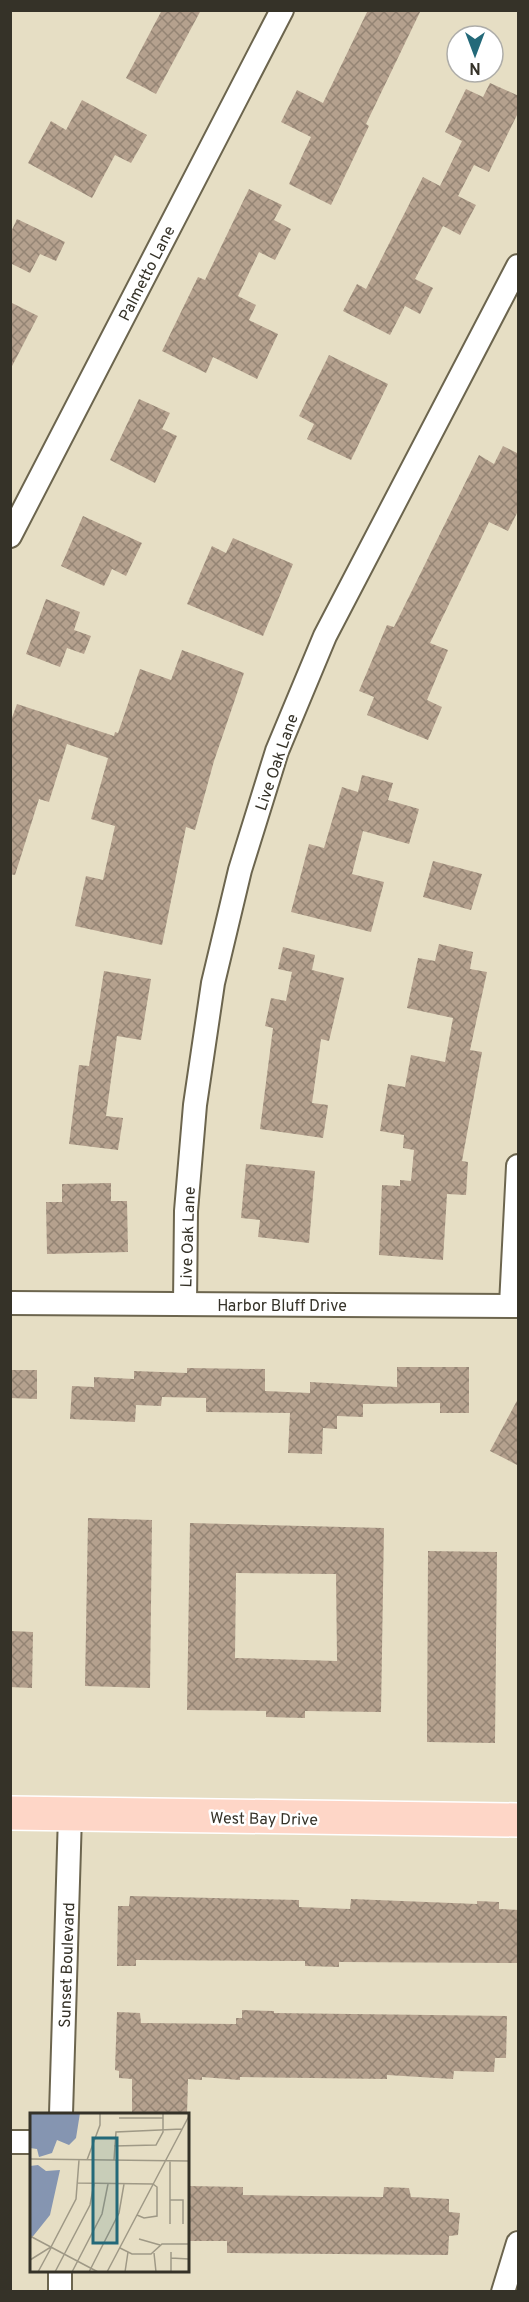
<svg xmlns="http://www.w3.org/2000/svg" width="529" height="2302" font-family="Overpass,sans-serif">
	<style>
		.building { fill: url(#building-cross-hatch); fill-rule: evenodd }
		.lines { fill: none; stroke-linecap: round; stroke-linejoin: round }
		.minor-casing { stroke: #6c654e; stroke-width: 26 }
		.primary-casing { stroke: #fff; stroke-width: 36 }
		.minor { stroke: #fff; stroke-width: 22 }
		.primary { stroke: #fed6c7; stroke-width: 33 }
		.labels { text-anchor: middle; stroke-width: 5; stroke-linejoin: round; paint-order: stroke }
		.street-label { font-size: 16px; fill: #353228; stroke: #fff }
		.inset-road { fill: none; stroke: #9f9986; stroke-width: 1.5 }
		.view { fill: #236979; fill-opacity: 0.15; stroke: #236979; stroke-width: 3 }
		.inset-edge { fill: none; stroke: #353228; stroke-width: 3 }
	</style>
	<defs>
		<pattern id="building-cross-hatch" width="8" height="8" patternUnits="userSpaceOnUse" patternTransform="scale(1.5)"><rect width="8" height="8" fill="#b5a18e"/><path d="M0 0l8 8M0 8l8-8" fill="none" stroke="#948474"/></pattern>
	</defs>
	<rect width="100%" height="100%" fill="#e6dec4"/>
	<g class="building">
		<path d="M 162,10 L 201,10 L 156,94 L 126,78 Z"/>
		<path d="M 368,10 L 421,10 L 366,124 L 369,126 L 331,205 L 289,184 L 311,137 L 281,122 L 297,90 L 323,103 Z"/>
		<path d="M 490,83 L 519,96 L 519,111 L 489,172 L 474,165 L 458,196 L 476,205 L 460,235 L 443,226 L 415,279 L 433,288 L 420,314 L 405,306 L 390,335 L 343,311 L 357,284 L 366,289 L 423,177 L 440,186 L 462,141 L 445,132 L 466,89 L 483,97 Z"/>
		<path d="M 82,100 L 147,135 L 131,163 L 115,155 L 92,198 L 28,163 L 51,121 L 66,130 Z"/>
		<path d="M 249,189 L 282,205 L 274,220 L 291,229 L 275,260 L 259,252 L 238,296 L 256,305 L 249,320 L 278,334 L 257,379 L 213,357 L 206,373 L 162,351 L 198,277 L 205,280 Z"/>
		<path d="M 17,219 L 65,242 L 56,261 L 40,254 L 30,273 L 10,263 L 10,234 Z"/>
		<path d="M 10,302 L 38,316 L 10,370 Z"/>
		<path d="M 329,355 L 388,384 L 351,460 L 307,439 L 314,424 L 299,416 Z"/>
		<path d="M 139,399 L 170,413 L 162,429 L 177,436 L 155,483 L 110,460 Z"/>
		<path d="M 503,446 L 519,454 L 519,509 L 508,531 L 489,522 L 430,643 L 448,650 L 427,700 L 442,707 L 428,740 L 367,715 L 374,697 L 359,691 L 387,625 L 394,627 L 479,455 L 494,464 Z"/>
		<path d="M 83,516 L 142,543 L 126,576 L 112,569 L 104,586 L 61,566 Z"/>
		<path d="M 233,538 L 293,564 L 263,636 L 187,604 L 212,546 L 226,553 Z"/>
		<path d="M 46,599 L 80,612 L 74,630 L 91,636 L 84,654 L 67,648 L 60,667 L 26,654 Z"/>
		<path d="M 182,650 L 244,673 L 214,761 L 195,830 L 186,827 L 162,945 L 75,926 L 86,876 L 103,880 L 115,826 L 91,819 L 108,758 L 67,744 L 49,802 L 39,799 L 15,875 L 10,874 L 10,723 L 17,704 L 114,736 L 115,732 L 118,733 L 140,669 L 171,680 Z"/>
		<path d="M 362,775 L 393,783 L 388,800 L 419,809 L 409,844 L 363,831 L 352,874 L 384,882 L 371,932 L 291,912 L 309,844 L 324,848 L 342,787 L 358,792 Z"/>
		<path d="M 433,861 L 482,874 L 471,910 L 423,897 Z"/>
		<path d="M 439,944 L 473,952 L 470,969 L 487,972 L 470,1050 L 482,1052 L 462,1161 L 468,1162 L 466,1195 L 447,1194 L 443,1260 L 379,1255 L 382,1185 L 400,1186 L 400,1180 L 411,1181 L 414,1150 L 403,1148 L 404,1135 L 380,1131 L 388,1084 L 405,1087 L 411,1055 L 445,1062 L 453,1018 L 407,1008 L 418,958 L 435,961 Z"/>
		<path d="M 283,947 L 315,955 L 312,970 L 344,978 L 329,1041 L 321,1039 L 312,1103 L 328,1105 L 323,1138 L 260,1129 L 273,1028 L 265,1026 L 271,998 L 286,1001 L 292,972 L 278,969 Z"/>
		<path d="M 104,971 L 151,979 L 141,1040 L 117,1036 L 106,1116 L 123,1118 L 118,1150 L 69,1144 L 79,1065 L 89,1066 Z"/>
		<path d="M 246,1164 L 315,1171 L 309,1243 L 258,1237 L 260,1220 L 241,1218 Z"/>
		<path d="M 111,1183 L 111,1201 L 127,1201 L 128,1252 L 47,1254 L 46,1202 L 62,1202 L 62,1184 Z"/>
		<path d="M 397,1367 L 469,1367 L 469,1413 L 440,1413 L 440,1403 L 363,1404 L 363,1417 L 337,1416 L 337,1429 L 323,1428 L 322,1454 L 288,1453 L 290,1413 L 206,1412 L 206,1398 L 162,1397 L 161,1406 L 136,1405 L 135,1422 L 70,1419 L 72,1386 L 94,1387 L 94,1377 L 134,1379 L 134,1371 L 187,1373 L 187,1368 L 265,1369 L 265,1391 L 310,1393 L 310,1382 L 397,1387 Z"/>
		<path d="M 10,1370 L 37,1370 L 37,1399 L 10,1398 Z"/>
		<path d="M 519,1397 L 519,1466 L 490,1451 Z"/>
		<path d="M 88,1518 L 152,1520 L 150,1688 L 85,1686 Z"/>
		<path d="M 190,1523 L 384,1528 L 381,1712 L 305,1711 L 305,1718 L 266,1717 L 266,1711 L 187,1710 ZM 236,1573 L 336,1574 L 337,1661 L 235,1658 Z"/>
		<path d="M 428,1551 L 497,1552 L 495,1743 L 427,1742 Z"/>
		<path d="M 10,1631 L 33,1632 L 32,1688 L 10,1687 Z"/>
		<path d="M 130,1896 L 299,1900 L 299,1907 L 350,1909 L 351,1899 L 477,1904 L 477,1901 L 499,1902 L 499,1909 L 519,1910 L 519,1963 L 339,1962 L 339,1967 L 305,1966 L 305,1961 L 136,1960 L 136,1966 L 117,1966 L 118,1906 L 129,1906 Z"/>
		<path d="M 242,2010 L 274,2011 L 274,2013 L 507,2016 L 506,2058 L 495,2058 L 494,2072 L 454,2071 L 453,2079 L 387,2075 L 387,2079 L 240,2077 L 240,2080 L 202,2077 L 202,2080 L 188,2079 L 187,2115 L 132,2115 L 132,2079 L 119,2078 L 119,2071 L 115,2070 L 117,2012 L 140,2013 L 141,2023 L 236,2024 L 236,2018 L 242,2018 Z"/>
		<path d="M 188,2186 L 243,2187 L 243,2195 L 383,2197 L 384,2187 L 409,2188 L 411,2197 L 449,2199 L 449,2212 L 460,2213 L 458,2235 L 449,2236 L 448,2255 L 227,2253 L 227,2241 L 188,2241 Z"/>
	</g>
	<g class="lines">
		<g class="minor-casing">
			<g id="minor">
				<path d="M 10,536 L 282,10"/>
				<path d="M 10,1303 L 518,1306"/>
				<path d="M 185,1304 L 186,1211 L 195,1105 L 213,983 L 240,870 L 277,751 L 325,636 L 518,266"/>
				<path d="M 511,1305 L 518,1166"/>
				<path d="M 61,2114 L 70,1815"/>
				<path d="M 10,2142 L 32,2142"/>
				<path d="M 60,2292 L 60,2270"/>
				<path d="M 503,2292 L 518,2243"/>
			</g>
		</g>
		<g class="primary-casing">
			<path id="primary" d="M 10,1813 L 518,1820"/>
		</g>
		<use href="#minor" class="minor"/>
		<use href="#primary" class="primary"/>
	</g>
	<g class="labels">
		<g class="street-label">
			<text transform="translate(146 273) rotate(-63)" y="6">Palmetto Lane</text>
			<text transform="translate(276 762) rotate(-71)" y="6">Live Oak Lane</text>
			<text transform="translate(187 1237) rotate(-88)" y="6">Live Oak Lane</text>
			<text x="282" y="1311">Harbor Bluff Drive</text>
			<text transform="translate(264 1818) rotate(1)" y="6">West Bay Drive</text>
			<text transform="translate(66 1965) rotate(-88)" y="6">Sunset Boulevard</text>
		</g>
	</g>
	<g transform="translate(30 2113)">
		<rect width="159" height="159" fill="#e6dec4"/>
		<path d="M 0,0 L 50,0 L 46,25 L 39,32 L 27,27 L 22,40 L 9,44 L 7,36 L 0,35 ZM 8,52 L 16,58 L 30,57 L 20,102 L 0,127 L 0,53 Z" fill="#8595b1"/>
		<path class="inset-road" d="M 89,5 L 133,5M 84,33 L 126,32 L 133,19 L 133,0M 0,46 L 159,48M 57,47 L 70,12 L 70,0M 84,47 L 86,19 L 152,16M 140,48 L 140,111M 48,70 L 123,71M 140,87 L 153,87 L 153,111M 107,102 L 114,105 L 127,103 L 127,74 L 123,71M 0,123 L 68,159M 109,126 L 130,132M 90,135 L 102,141 L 121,141 L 132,131 L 159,131M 141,139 L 141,159M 124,140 L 126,159M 141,145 L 159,146M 0,147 L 21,134 L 46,86 L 49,47M 8,159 L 21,135M 25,159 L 60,92 L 64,71M 42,159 L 72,101 L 78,71M 59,159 L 89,100 L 94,71M 77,159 L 159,3M 95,159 L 98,139"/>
		<path class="view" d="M 63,25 L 87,25 L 87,130 L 63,130 Z"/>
		<rect width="159" height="159" class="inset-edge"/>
	</g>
	<rect width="529" height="2302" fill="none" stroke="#353228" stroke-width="24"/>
	<g transform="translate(475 54) rotate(180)"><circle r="28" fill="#ffffff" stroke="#aeada9" stroke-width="1.5"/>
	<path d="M0-4.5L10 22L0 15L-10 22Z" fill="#236979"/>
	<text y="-9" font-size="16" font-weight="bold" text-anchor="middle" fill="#353228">N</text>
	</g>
</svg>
